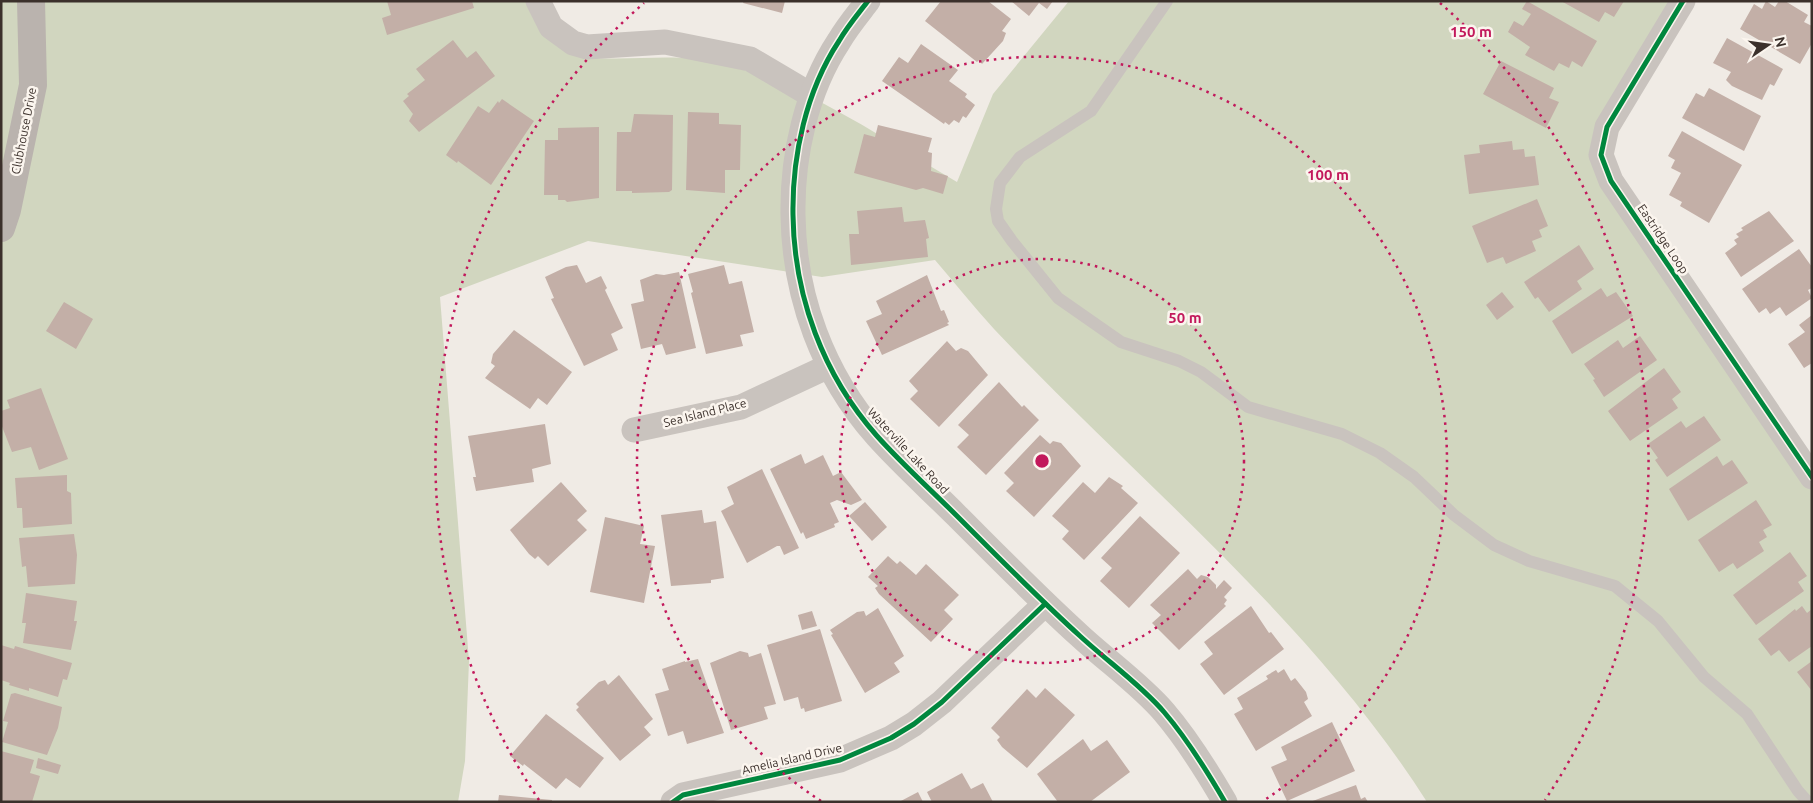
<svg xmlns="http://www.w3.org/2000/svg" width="1813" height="803" font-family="Ubuntu,sans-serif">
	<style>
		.green { fill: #d1d6bf }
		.building { fill: #c3afa7 }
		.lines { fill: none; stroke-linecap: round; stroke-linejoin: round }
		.lane { stroke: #c9c3be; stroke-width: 12 }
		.street { stroke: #c9c3be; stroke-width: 25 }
		.secondary { stroke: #bab3ae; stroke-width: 28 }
		.cycleway-casing { stroke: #fbf5ee; stroke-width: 8 }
		.cycleway { stroke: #00873e; stroke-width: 5 }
		.ring { fill: none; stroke: #c2185b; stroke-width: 2.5; stroke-dasharray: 2.5 5 }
		.labels { text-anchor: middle; stroke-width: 5; stroke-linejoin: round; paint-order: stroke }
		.street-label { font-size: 12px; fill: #3b302b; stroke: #fbf5ee }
		.centre { fill: #c2185b; stroke: #fbf5ee; stroke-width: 2.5 }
		.ring-label { font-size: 15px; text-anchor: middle; font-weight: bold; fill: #c2185b; stroke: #fbf5ee; stroke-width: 5; stroke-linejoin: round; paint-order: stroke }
	</style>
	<rect width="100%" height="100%" fill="#f0ebe5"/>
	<path class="green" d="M 1,1 L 536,1 L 585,57 C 630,62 675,52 720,63 C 806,84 882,138 957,182 L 993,94 L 1069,1 L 1692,1 L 1612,143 L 1608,161 L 1812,485 L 1812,802 L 1427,802 C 1311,620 1141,484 994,329 C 974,307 955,283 935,260 L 822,277 L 588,241 L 440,297 L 469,661 L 465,761 L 458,802 L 1,802 Z"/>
	<g class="building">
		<path d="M 387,1 L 472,1 L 474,8 L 387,35 L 382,18 L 391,15 Z"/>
		<path d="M 744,1 L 785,1 L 782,13 L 743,3 Z"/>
		<path d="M 941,1 L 988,1 L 1011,19 L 1002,31 L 1006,33 L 1003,41 L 982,64 L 979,60 L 977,62 L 925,21 Z"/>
		<path d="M 1011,1 L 1053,1 L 1047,9 L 1039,3 L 1029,16 Z"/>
		<path d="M 1527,1 L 1597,41 L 1582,67 L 1572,61 L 1569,68 L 1559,63 L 1554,71 L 1525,55 L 1530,47 L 1508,32 L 1514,21 L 1523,26 L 1531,14 L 1522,9 Z"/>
		<path d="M 1561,1 L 1624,1 L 1614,17 L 1605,12 L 1599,22 Z"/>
		<path d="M 1766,1 L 1775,7 L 1779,1 L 1785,1 L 1808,15 L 1804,22 L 1812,26 L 1812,43 L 1800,64 L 1740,29 L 1754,4 L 1762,9 Z"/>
		<path d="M 1727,38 L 1783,69 L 1774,86 L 1770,84 L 1762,100 L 1732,86 L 1726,80 L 1731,72 L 1713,63 Z"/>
		<path d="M 453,40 L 467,58 L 476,51 L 495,76 L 419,132 L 409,121 L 413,114 L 403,101 L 409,96 L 407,94 L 425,80 L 416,69 Z"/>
		<path d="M 921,44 L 958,70 L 949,81 L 967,94 L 965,97 L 975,105 L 966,118 L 963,116 L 959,123 L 954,120 L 949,125 L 945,122 L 944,124 L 882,81 L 899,57 L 908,63 Z"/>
		<path d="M 1501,61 L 1554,88 L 1549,98 L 1559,102 L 1546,128 L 1483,94 Z"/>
		<path d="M 1709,88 L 1761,116 L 1744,151 L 1682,118 L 1696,93 L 1704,97 Z"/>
		<path d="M 502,99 L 534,121 L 491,185 L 458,161 L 457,163 L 446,155 L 478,106 L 489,113 L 498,101 L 499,103 Z"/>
		<path d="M 688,112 L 719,113 L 719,124 L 741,125 L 740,170 L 725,170 L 725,193 L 686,190 Z"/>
		<path d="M 634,114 L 673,115 L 672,190 L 669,192 L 632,193 L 632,191 L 616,191 L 617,132 L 631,132 Z"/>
		<path d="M 878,125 L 932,138 L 928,152 L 932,153 L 931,171 L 948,176 L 943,194 L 923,188 L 916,190 L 854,173 L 864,134 L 875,137 Z"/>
		<path d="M 599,127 L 599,198 L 567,202 L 565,200 L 558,200 L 558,195 L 544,195 L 545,140 L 558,140 L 558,128 Z"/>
		<path d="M 1682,131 L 1742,165 L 1709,223 L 1680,206 L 1682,202 L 1669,195 L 1681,173 L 1671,168 L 1675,160 L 1668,156 Z"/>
		<path d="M 1512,141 L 1513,150 L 1524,149 L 1525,157 L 1535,156 L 1539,185 L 1469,194 L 1464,155 L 1480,153 L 1479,145 Z"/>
		<path d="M 1537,199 L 1548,226 L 1539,230 L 1542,237 L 1532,241 L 1536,251 L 1506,264 L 1503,257 L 1487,263 L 1472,226 Z"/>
		<path d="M 902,207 L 904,222 L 925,220 L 929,238 L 926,239 L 928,257 L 851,265 L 849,234 L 859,234 L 857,211 Z"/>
		<path d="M 1769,211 L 1794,241 L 1741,277 L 1725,253 L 1737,244 L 1734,240 L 1739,237 L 1736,234 L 1743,230 L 1741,228 Z"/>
		<path d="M 1579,245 L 1594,269 L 1577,281 L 1582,289 L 1549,312 L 1538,297 L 1535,299 L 1524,282 Z"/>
		<path d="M 1799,249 L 1812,267 L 1812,288 L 1808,290 L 1812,298 L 1786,316 L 1780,307 L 1770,314 L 1766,308 L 1759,313 L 1742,289 Z"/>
		<path d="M 577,265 L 586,283 L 601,276 L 607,288 L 605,290 L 623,328 L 611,334 L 618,350 L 584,366 L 551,299 L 554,298 L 545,277 L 566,267 Z"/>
		<path d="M 724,265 L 729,284 L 742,281 L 754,332 L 740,335 L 743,346 L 706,354 L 691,293 L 693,292 L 688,274 Z"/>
		<path d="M 679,272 L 696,348 L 666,355 L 662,344 L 641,349 L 631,304 L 644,301 L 640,280 L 656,274 L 664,275 Z"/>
		<path d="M 927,275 L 941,311 L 944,310 L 949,322 L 947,323 L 949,325 L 882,355 L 866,321 L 882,314 L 876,301 Z"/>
		<path d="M 1601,288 L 1607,297 L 1616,292 L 1633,316 L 1572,354 L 1552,321 Z"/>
		<path d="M 1502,292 L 1514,307 L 1497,320 L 1486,305 Z"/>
		<path d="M 64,302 L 93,319 L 76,349 L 46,331 Z"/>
		<path d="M 1812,315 L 1812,363 L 1804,368 L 1788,344 L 1805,332 L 1799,325 Z"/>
		<path d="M 514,330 L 572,372 L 547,405 L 538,398 L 530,409 L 485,378 L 495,366 L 491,363 L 493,354 Z"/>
		<path d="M 1640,336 L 1657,360 L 1604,397 L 1593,380 L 1595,379 L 1584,364 L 1618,340 L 1623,348 Z"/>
		<path d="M 947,341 L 956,351 L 961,348 L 968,351 L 988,375 L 939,427 L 910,399 L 918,391 L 909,381 Z"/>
		<path d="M 1664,368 L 1681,392 L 1672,399 L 1678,408 L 1630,441 L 1608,411 Z"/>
		<path d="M 999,382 L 1022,407 L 1024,405 L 1039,420 L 986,475 L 957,447 L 969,435 L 958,425 Z"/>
		<path d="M 41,388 L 68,459 L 39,470 L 31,447 L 12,452 L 1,424 L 1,411 L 10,408 L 7,400 Z"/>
		<path d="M 1704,416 L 1721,440 L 1667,477 L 1655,460 L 1658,458 L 1648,444 L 1681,421 L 1686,428 Z"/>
		<path d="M 545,424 L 551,464 L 532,469 L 534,482 L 476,491 L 473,477 L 476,477 L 468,436 Z"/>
		<path d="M 1040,435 L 1050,444 L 1053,441 L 1061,443 L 1081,466 L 1034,517 L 1006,491 L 1014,483 L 1004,473 Z"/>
		<path d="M 801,454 L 805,464 L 823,455 L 833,476 L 841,472 L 862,500 L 851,505 L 837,500 L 830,503 L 839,522 L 834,524 L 835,527 L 806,539 L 803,532 L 801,534 L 770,469 Z"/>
		<path d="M 1717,456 L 1723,466 L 1732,460 L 1748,483 L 1688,521 L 1669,489 Z"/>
		<path d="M 762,469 L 799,548 L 784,555 L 780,546 L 777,546 L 747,563 L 721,511 L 734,504 L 727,487 Z"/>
		<path d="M 67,475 L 67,491 L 71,493 L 72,524 L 23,528 L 22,508 L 17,508 L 15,478 Z"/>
		<path d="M 1109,477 L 1123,486 L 1121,488 L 1138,503 L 1084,560 L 1062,539 L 1069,531 L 1052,516 L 1083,482 L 1095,493 Z"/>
		<path d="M 561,482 L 587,511 L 577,520 L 587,530 L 548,566 L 538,556 L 535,559 L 529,554 L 510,530 Z"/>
		<path d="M 1756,500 L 1772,525 L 1763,530 L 1767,537 L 1759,542 L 1764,551 L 1737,569 L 1733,563 L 1719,572 L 1698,540 Z"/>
		<path d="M 865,502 L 887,527 L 872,541 L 849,516 Z"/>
		<path d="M 702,510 L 704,523 L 716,521 L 724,578 L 711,580 L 711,583 L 671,586 L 661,515 Z"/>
		<path d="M 1140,516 L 1180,553 L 1129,608 L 1100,581 L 1112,568 L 1101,558 Z"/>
		<path d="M 605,517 L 644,526 L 640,544 L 655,546 L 644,603 L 590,592 Z"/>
		<path d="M 74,534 L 77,555 L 75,584 L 28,587 L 26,566 L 22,567 L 19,538 Z"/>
		<path d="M 1790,552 L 1807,576 L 1798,582 L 1804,591 L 1756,625 L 1733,595 Z"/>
		<path d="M 888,556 L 897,564 L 900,561 L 916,575 L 926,564 L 959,595 L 944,610 L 953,619 L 931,642 L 879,594 L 875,588 L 878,586 L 868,577 Z"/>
		<path d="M 1188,569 L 1197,579 L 1201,575 L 1208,577 L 1216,585 L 1216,589 L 1224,580 L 1232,588 L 1224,597 L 1227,600 L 1224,604 L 1226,606 L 1179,650 L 1152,623 L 1161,615 L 1150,605 Z"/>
		<path d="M 26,593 L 77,601 L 74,621 L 77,621 L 71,650 L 23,643 L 26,623 L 22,623 Z"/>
		<path d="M 1251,606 L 1269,633 L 1271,632 L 1284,649 L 1224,695 L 1200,664 L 1213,654 L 1204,642 Z"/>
		<path d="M 1802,606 L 1807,613 L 1812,609 L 1812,646 L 1789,662 L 1779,650 L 1771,656 L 1758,639 L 1795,609 L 1796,611 Z"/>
		<path d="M 878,608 L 904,656 L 894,663 L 900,672 L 865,693 L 831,635 L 833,634 L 830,630 L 857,612 L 864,611 L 866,616 Z"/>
		<path d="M 812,611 L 817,626 L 802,630 L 798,615 Z"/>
		<path d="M 820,629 L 842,701 L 805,712 L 804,708 L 801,709 L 798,697 L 784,701 L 767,645 Z"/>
		<path d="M 1,645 L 14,649 L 15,646 L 72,663 L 67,680 L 63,679 L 58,697 L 29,688 L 29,691 L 9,685 L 10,683 L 1,680 Z"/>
		<path d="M 740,651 L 748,653 L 749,657 L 761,653 L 776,704 L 764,707 L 768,719 L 731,730 L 710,663 Z"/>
		<path d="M 698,659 L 724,733 L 687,744 L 683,731 L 668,736 L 655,694 L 669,690 L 662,669 L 685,661 L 685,662 Z"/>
		<path d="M 1812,661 L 1812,691 L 1797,672 Z"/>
		<path d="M 1284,669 L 1291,681 L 1295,678 L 1306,692 L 1308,699 L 1304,702 L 1312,716 L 1256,751 L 1234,714 L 1243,709 L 1237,698 L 1268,679 L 1266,676 L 1276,670 L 1278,673 Z"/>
		<path d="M 619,675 L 653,719 L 644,727 L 651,735 L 620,761 L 576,710 L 579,707 L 576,704 L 599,682 L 605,680 L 608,685 Z"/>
		<path d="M 1045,688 L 1075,715 L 1027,768 L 1002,747 L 997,740 L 1000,737 L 991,728 L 1027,689 L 1036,698 Z"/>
		<path d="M 15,693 L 62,707 L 58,728 L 47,755 L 2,742 L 8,722 L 3,721 L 11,694 Z"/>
		<path d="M 546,714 L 604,758 L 580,788 L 566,778 L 556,789 L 524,764 L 523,766 L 510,756 Z"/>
		<path d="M 1332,722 L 1355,771 L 1287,801 L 1271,767 L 1287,760 L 1281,747 Z"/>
		<path d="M 1083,739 L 1091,751 L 1107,740 L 1130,772 L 1090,802 L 1058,802 L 1037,774 Z"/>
		<path d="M 1,751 L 34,760 L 30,773 L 40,776 L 32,802 L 1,802 Z"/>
		<path d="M 38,758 L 61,765 L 58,774 L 36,768 Z"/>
		<path d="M 962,773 L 971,789 L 983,783 L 993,802 L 932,802 L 927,792 Z"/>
		<path d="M 1356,785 L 1361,799 L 1365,797 L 1368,802 L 1310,802 Z"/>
		<path d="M 918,792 L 923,802 L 899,802 Z"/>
		<path d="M 499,795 L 552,800 L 552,802 L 498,802 Z"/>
	</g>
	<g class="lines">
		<path class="lane" d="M 1167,1 L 1091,111 L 1020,157 L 1000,183 L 996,209 L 998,221 L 1012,241 L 1058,298 L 1121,342 L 1179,361 L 1201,372 L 1248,407 L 1342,434 L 1380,453 L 1414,477 L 1454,515 L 1494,545 L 1529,561 L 1615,586 L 1658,621 L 1704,677 L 1747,714 L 1798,791 L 1808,802"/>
		<g class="street">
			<path d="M 538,1 L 551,27 L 573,43 L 587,47 L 665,42 L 750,59 L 811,95"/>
			<path d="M 868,1 C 858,14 847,27 839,41 C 806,91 792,156 793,215 C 794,296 823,375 877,436 C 902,464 930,489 957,516 C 998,557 1038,598 1080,636 C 1107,661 1141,685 1164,712 C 1188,740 1207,771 1225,802"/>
			<path d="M 1683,1 L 1607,127 L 1601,155 L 1611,181 L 1812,477"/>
			<path d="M 634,430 L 741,407 L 829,366"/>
			<path d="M 673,802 L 683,795 L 840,760 L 891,738 L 914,724 L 942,702 L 1045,604"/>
		</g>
		<path class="secondary" d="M 1,228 L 7,210 L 33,85 L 31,1"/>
		<g class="cycleway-casing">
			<g id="cycleway">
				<path d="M 868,1 C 858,14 847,27 839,41 C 806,91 792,156 793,215 C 794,296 823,375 877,436 C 902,464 930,489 957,516 C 998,557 1038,598 1080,636 C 1107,661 1141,685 1164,712 C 1188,740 1207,771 1225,802"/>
				<path d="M 1683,1 L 1607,127 L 1601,155 L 1611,181 L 1812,477"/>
				<path d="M 673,802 L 683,795 L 840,760 L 891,738 L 914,724 L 942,702 L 1045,604"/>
			</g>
		</g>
		<use href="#cycleway" class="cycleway"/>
	</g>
	<g class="ring">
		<circle cx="1042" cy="461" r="202"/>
		<path d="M821 801A405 405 0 1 1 1263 801"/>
		<path d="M539 800A607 607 0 0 1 644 3M1440 3A607 607 0 0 1 1545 800"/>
	</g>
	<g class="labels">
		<g class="street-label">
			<text transform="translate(24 131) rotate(-79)" y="4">Clubhouse Drive</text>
			<text transform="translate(1663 239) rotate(56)" y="4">Eastridge Loop</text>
			<text transform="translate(705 413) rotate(-14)" y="4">Sea Island Place</text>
			<text transform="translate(908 451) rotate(47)" y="4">Waterville Lake Road</text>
			<text transform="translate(792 759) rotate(-13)" y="4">Amelia Island Drive</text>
		</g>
	</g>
	<circle cx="1042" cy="461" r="8" class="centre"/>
	<g class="ring-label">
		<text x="1471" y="37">150 m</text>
		<text x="1328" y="180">100 m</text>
		<text x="1185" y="323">50 m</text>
	</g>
	<rect width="1813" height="803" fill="none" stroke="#3b302b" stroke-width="5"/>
	<g transform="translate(1768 45) rotate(77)" stroke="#fbf5ee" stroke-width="4" paint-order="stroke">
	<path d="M0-4L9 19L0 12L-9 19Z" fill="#3b302b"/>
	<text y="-8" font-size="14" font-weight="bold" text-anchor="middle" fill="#3b302b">N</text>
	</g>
</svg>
